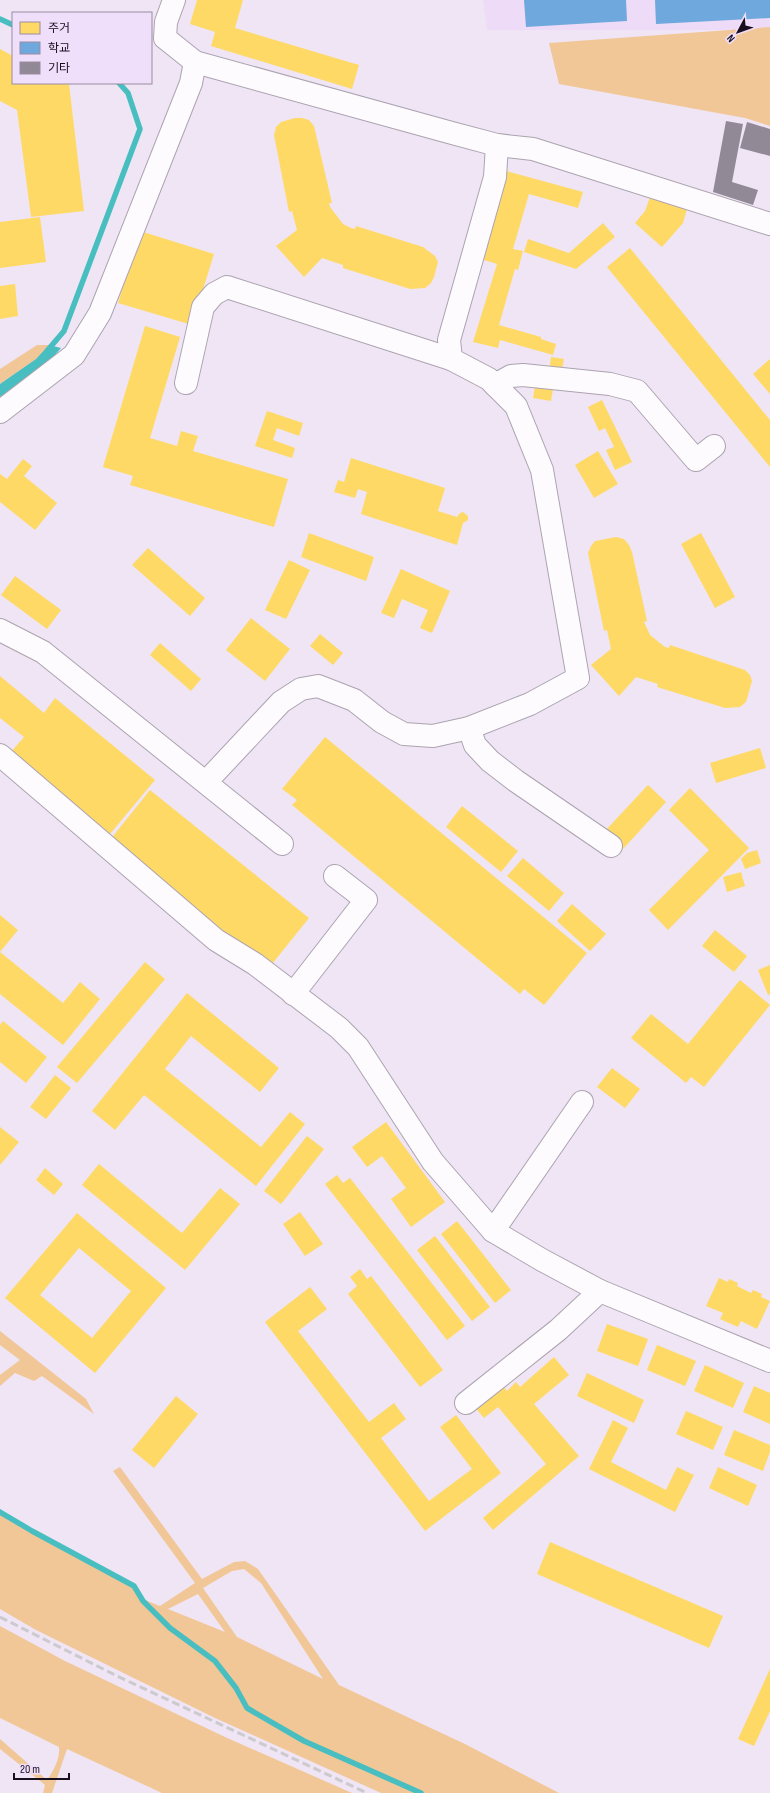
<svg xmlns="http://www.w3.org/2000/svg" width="770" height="1793" font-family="'Sofia Sans Condensed','Noto Sans KR',sans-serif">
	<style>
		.built { fill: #eddbf8 }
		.green { fill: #f2c798; fill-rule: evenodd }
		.water { fill: #48bec0 }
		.homes { fill: #ffd966; fill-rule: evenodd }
		.schools { fill: #6fa8dc }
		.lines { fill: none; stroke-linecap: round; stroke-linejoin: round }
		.stream { stroke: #48bec0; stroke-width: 5.5 }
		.building { fill: #928996 }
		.minor-casing { stroke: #aca3b1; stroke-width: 24 }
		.minor { stroke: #fdfbfd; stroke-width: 22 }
		.rail { stroke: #cccace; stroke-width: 3; stroke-dasharray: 8 4; stroke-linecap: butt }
	</style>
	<rect width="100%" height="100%" fill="#efe5f4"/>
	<path class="built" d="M 483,0 L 770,0 L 770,30 L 487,30 Z"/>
	<g class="green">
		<path d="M 770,27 L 770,126 L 745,118 L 559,84 L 549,43 Z"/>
		<path d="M 37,345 L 49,345 L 36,359 L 0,384 L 0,369 Z"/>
		<path d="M 0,1331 L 86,1399 L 94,1414 L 42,1376 L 34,1381 L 15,1373 L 0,1386 L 0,1375 L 20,1360 L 0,1345 Z"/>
		<path d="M 120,1467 L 202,1579 L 234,1562 L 245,1561 L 258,1569 L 339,1685 L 465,1744 L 559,1793 L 424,1793 L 305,1740 L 248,1707 L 237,1687 L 215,1660 L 171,1627 L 145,1600 L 160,1606 L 195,1583 L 113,1471 ZM 244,1569 L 261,1583 L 323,1679 L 237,1637 L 203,1588 L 232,1571 ZM 198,1594 L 225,1632 L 168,1609 Z"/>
		<path d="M 0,1513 L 31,1532 L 133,1587 L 142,1601 L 169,1629 L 213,1662 L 235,1689 L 246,1709 L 304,1742 L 417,1793 L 381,1793 L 215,1718 L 36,1630 L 0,1609 Z"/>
		<path d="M 0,1626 L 65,1661 L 225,1737 L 352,1793 L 162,1793 L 67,1749 L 52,1793 L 43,1793 L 45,1785 L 0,1749 L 0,1739 L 47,1780 C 54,1770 60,1759 59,1747 L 0,1718 Z"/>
	</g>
	<path class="water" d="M 49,345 L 61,348 L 49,362 L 0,397 L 0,384 L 36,359 Z"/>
	<g class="homes">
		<path d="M 197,0 L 243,0 L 235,28 L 359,65 L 352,89 L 211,46 L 215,32 L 190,24 Z"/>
		<path d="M 0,49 L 13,56 L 13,83 L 69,84 L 84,211 L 31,217 L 17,110 L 0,101 Z"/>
		<path d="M 295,118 L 302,118 L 309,120 L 314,126 L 332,203 L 329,203 L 330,207 L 343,224 L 351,228 L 355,229 L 356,226 L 423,247 L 435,256 L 438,262 L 434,277 L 431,283 L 425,288 L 410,289 L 343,268 L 343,265 L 322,258 L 304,277 L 276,246 L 297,230 L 292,211 L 289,212 L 274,135 L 276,127 L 281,122 Z"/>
		<path d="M 506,171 L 583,192 L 578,208 L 529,194 L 513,249 L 523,251 L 518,270 L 515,269 L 499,325 L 541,337 L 541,339 L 556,344 L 553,355 L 500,340 L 498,348 L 473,342 L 497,264 L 481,259 Z"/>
		<path d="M 650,197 L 687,209 L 683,223 L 662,247 L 635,223 L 645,211 Z"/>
		<path d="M 40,217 L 46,262 L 0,268 L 0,222 Z"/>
		<path d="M 603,223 L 615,237 L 576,269 L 524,252 L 528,239 L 569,253 Z"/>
		<path d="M 140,231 L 214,254 L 192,325 L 118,303 Z"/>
		<path d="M 630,248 L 770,420 L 770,467 L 607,267 Z"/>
		<path d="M 15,284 L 18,316 L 0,319 L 0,286 Z"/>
		<path d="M 145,326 L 180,337 L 150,438 L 177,446 L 181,431 L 198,436 L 193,451 L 288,479 L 274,527 L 130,485 L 133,476 L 103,467 Z"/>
		<path d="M 551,357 L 564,359 L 561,374 L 549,372 Z"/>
		<path d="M 770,359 L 770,394 L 753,374 Z"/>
		<path d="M 535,386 L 553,389 L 551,401 L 533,398 Z"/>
		<path d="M 602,400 L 632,462 L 615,470 L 606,450 L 614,447 L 605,428 L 599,431 L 588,407 Z"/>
		<path d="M 267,411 L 303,423 L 299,436 L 277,428 L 273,440 L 295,448 L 292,458 L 255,446 Z"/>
		<path d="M 598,451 L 618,484 L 594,498 L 575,465 Z"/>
		<path d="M 351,458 L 445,488 L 438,511 L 457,517 L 460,513 L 463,512 L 468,516 L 468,520 L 463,523 L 457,545 L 361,514 L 367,492 L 358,489 L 355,498 L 334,492 L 338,480 L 344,482 Z"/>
		<path d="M 23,459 L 32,466 L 24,476 L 57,503 L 35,530 L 0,502 L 0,474 L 7,479 Z"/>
		<path d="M 309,533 L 374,557 L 366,581 L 301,557 Z"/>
		<path d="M 701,533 L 735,597 L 715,608 L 681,544 Z"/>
		<path d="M 616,537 L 624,539 L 629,545 L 632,552 L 647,621 L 644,622 L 650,635 L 665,647 L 669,648 L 670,645 L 745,670 L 750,675 L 752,681 L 746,702 L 740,707 L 725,708 L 657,687 L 658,684 L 636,677 L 619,696 L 591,665 L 611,649 L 607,630 L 604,631 L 588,553 L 591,546 L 595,541 Z"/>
		<path d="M 148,548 L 205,598 L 190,616 L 132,565 Z"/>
		<path d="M 289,560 L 310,570 L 286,619 L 265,610 Z"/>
		<path d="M 401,569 L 450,591 L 432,633 L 420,628 L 428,610 L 402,599 L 394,618 L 381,613 Z"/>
		<path d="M 15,576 L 61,610 L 47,629 L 1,595 Z"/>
		<path d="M 251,618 L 290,649 L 265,681 L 226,650 Z"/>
		<path d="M 320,634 L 343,653 L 333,665 L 310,646 Z"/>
		<path d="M 160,643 L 201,679 L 191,691 L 150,655 Z"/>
		<path d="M 0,676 L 44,713 L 55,698 L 155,780 L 110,834 L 11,752 L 24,737 L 0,718 Z"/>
		<path d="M 325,737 L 587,953 L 544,1005 L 524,989 L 520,994 L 292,805 L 297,800 L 282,789 Z"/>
		<path d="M 760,748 L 766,768 L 716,783 L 710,763 Z"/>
		<path d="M 648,785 L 666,802 L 623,849 L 604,832 Z"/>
		<path d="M 690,788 L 749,848 L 668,930 L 649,910 L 709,850 L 669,810 Z"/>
		<path d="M 150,790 L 309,918 L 268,969 L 109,841 Z"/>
		<path d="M 462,806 L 518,851 L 501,872 L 446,827 Z"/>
		<path d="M 757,850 L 761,863 L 745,869 L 741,859 L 747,853 Z"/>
		<path d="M 523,858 L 564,893 L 549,911 L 507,876 Z"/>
		<path d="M 741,872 L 745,886 L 727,892 L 723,877 Z"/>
		<path d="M 572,904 L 606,934 L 590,951 L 557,921 Z"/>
		<path d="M 0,915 L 18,930 L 0,952 L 63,1003 L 80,982 L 100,999 L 63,1045 L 0,994 Z"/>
		<path d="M 715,930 L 747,956 L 734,972 L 702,946 Z"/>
		<path d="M 145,962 L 165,979 L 77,1083 L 57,1067 Z"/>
		<path d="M 770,965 L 770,994 L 768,995 L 758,970 Z"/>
		<path d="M 740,980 L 770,1005 L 704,1087 L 691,1077 L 686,1083 L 631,1038 L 651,1014 L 688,1044 Z"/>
		<path d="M 187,993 L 279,1068 L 260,1092 L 191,1036 L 165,1069 L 261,1147 L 290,1112 L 305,1124 L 256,1186 L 144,1095 L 115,1130 L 92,1111 Z"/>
		<path d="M 3,1021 L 47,1057 L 26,1083 L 0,1062 L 0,1025 Z"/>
		<path d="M 612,1068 L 640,1089 L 625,1108 L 597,1087 Z"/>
		<path d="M 55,1075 L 71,1088 L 46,1119 L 30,1107 Z"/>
		<path d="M 386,1122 L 445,1202 L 411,1227 L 391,1199 L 406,1188 L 382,1156 L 367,1167 L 352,1147 Z"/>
		<path d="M 0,1127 L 19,1142 L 0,1165 Z"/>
		<path d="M 307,1136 L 324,1149 L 281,1204 L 264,1191 Z"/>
		<path d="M 99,1164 L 182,1233 L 220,1188 L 240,1204 L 185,1270 L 82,1185 Z"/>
		<path d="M 45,1168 L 63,1184 L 54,1195 L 36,1180 Z"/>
		<path d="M 337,1175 L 343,1183 L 350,1178 L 465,1326 L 447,1340 L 325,1184 Z"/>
		<path d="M 300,1212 L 323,1244 L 305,1256 L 283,1224 Z"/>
		<path d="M 77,1213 L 166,1288 L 95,1373 L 5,1298 ZM 79,1248 L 131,1291 L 92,1338 L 40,1295 Z"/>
		<path d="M 457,1221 L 511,1290 L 495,1303 L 441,1234 Z"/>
		<path d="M 435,1236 L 490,1307 L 472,1321 L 417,1250 Z"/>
		<path d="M 360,1269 L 367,1279 L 371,1276 L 443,1370 L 420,1387 L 348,1294 L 357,1286 L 350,1277 Z"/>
		<path d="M 719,1278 L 728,1282 L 729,1279 L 738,1283 L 737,1286 L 751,1293 L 753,1290 L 762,1294 L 761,1297 L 770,1301 L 757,1329 L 741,1321 L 738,1327 L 720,1319 L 723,1313 L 706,1306 Z"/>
		<path d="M 310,1287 L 327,1309 L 298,1331 L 369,1422 L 394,1403 L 406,1419 L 381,1438 L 429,1501 L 472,1469 L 440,1427 L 456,1415 L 501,1473 L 425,1531 L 265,1322 Z"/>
		<path d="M 607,1324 L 648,1339 L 638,1366 L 597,1351 Z"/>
		<path d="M 657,1345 L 696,1361 L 685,1386 L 647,1370 Z"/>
		<path d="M 554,1357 L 569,1375 L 534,1404 L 579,1456 L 493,1530 L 483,1518 L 546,1464 L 498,1407 L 484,1418 L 473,1405 L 500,1382 L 507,1391 L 516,1382 L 520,1387 Z"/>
		<path d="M 705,1365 L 744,1383 L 733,1408 L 694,1391 Z"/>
		<path d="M 587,1373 L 644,1400 L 634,1423 L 577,1396 Z"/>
		<path d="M 754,1386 L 770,1393 L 770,1424 L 743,1412 Z"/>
		<path d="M 176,1396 L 198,1414 L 154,1468 L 132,1450 Z"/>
		<path d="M 686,1411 L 723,1427 L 713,1450 L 676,1434 Z"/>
		<path d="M 613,1420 L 628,1428 L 611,1462 L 666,1490 L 677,1467 L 694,1475 L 675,1512 L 589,1469 Z"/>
		<path d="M 734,1430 L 770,1445 L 770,1452 L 763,1471 L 724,1455 Z"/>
		<path d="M 718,1467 L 757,1485 L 748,1506 L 709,1488 Z"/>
		<path d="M 550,1542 L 723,1616 L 709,1648 L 537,1574 Z"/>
		<path d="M 770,1669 L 770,1711 L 754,1746 L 738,1739 Z"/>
	</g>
	<g class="schools">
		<path d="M 524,0 L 626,0 L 627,21 L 526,27 Z"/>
		<path d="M 655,0 L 770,0 L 770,18 L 656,24 Z"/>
	</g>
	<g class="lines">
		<g class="stream">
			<path d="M 0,19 L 13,25"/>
			<path d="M 47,351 L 64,331 L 140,129 L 128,93 L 119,83"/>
			<path d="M 0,1512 L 32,1531 L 134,1586 L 143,1601 L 170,1628 L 215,1661 L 236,1688 L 247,1708 L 304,1741 L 421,1793"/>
		</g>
	</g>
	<g class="building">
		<path d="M 726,121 L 743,124 L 732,182 L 758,190 L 753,205 L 713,192 Z"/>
		<path d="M 747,122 L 770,129 L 770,156 L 740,148 Z"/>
	</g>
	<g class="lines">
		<g class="minor-casing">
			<g id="minor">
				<path d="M 174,0 L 166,22 L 165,38 L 195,62 L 452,133 L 497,145 L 533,149 L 770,224"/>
				<path d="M 186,383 L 203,307 L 214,294 L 227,287 L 451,359"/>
				<path d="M 495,385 L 511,376 L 523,375 L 610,384 L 637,391 L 696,460 L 714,446"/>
				<path d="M 0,412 L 74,355 L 100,313 L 191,83 L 195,62"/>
				<path d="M 0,630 L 43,652 L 282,844"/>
				<path d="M 469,728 L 475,745 L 490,761 L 516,781 L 611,846"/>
				<path d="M 0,755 L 216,940 L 255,964 L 339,1028 L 358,1047 L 433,1162 L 493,1231 L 542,1260 L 600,1291"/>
				<path d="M 206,782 L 281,702 L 301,689 L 318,686 L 354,700 L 382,722 L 404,734 L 433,736 L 469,728 L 530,704 L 578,678 L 542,470 L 516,406 L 489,379 L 451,359 L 449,340 L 495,177 L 497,145"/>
				<path d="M 293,994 L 366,900 L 335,876"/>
				<path d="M 493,1231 L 582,1102"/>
				<path d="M 466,1403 L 558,1330 L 600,1291 L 770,1361"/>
			</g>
		</g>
		<use href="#minor" class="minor"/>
		<path class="rail" d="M 0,1617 L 117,1676 L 367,1793"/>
	</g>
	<rect x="12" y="12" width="140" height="72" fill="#f0dffa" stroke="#9a8ca2"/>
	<rect x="20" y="22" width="20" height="12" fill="#ffd966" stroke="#9a8ca2"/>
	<text x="48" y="32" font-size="12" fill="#190f1e">주거</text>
	<rect x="20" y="42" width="20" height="12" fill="#6fa8dc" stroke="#9a8ca2"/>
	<text x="48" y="52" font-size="12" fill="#190f1e">학교</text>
	<rect x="20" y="62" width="20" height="12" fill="#928996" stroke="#9a8ca2"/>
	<text x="48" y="72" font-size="12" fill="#190f1e">기타</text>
	<g transform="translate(738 32) rotate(229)" stroke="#f0dffa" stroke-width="3" paint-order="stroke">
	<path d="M0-3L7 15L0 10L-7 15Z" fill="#190f1e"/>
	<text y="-6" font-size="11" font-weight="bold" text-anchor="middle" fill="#190f1e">N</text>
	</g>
	<path d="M14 1773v6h55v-6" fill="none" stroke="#190f1e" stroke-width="2"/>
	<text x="20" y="1773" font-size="12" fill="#190f1e" stroke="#f0dffa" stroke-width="3" paint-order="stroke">20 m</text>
</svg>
